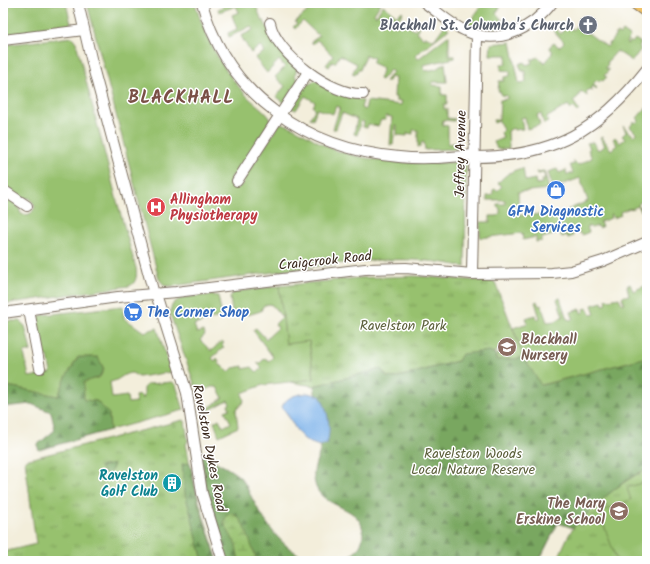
<svg xmlns="http://www.w3.org/2000/svg" width="650" height="564" font-family="Kalam,sans-serif">
	<style>
		.grass { fill: url(#grass-tufts); stroke: #697646 }
		.forest { fill: url(#forest-firs); stroke: #5a6840 }
		.wetland { fill: url(#wetland-marsh); stroke: #697646 }
		.garden { fill: #97c16e; stroke: #697646 }
		.water { fill: #7ab1e9; stroke: #5a6e84 }
		.lines { fill: none; stroke-linecap: round; stroke-linejoin: round }
		.minor-casing { stroke: #7b6f60; stroke-width: 12 }
		.major-casing { stroke: #7b6f60; stroke-width: 15 }
		.minor { stroke: #fff; stroke-width: 10 }
		.major { stroke: #f1c369; stroke-width: 13 }
		.labels { text-anchor: middle; stroke-width: 3; stroke-linejoin: round; paint-order: stroke }
		.worship-label { font-size: 14px; font-weight: bold; fill: #5b616d; stroke: #fff; text-anchor: end }
		.street-label { font-size: 14px; fill: #3b2a1e; stroke: #fff }
		.health-label { font-size: 14px; font-weight: bold; fill: #be3a42; stroke: #fff; text-anchor: start }
		.shop-label { font-size: 14px; font-weight: bold; fill: #366cbe; stroke: #fff }
		.park-label { font-size: 14px; fill: #5b5f3a; stroke: #fff }
		.education-label { font-size: 14px; font-weight: bold; fill: #785e54; stroke: #fff; text-anchor: start }
		.culture-label { font-size: 14px; font-weight: bold; fill: #0d838f; stroke: #fff; text-anchor: end }
		.district-label { font-size: 18px; font-weight: bold; letter-spacing: 1px; fill: #7a4f46; stroke: #fff }
	</style>
	<defs>
		<pattern id="grass-tufts" width="24" height="20" patternUnits="userSpaceOnUse"><rect width="24" height="20" fill="#97c16e"/><path d="M3 7l-1-3M5 7V3M7 7l1-3M15 17l-1-3M17 17v-4M19 17l1-3" fill="none" stroke="#7c9d5a"/></pattern>
		<pattern id="forest-firs" width="22" height="20" patternUnits="userSpaceOnUse"><rect width="22" height="20" fill="#79a761"/><path d="M5 1l3.5 6h-7zM16 11l3.5 6h-7z" fill="#64884f"/></pattern>
		<pattern id="wetland-marsh" width="20" height="14" patternUnits="userSpaceOnUse"><rect width="20" height="14" fill="#97c16e"/><path d="M1 5h8M5 5V1M11 12h8M15 12V8" fill="none" stroke="#7c9d5a"/></pattern>
	</defs>
	<rect width="100%" height="100%" fill="#fff"/>
	<filter id="ink" filterUnits="userSpaceOnUse"><feTurbulence type="fractalNoise" baseFrequency=".025" numOctaves="2"/><feDisplacementMap in="SourceGraphic" scale="8" xChannelSelector="R" yChannelSelector="G"/><feConvolveMatrix kernelMatrix="1 2 1 2 8 2 1 2 1" color-interpolation-filters="sRGB"/></filter>
	<filter id="wash" filterUnits="userSpaceOnUse"><feTurbulence type="fractalNoise" baseFrequency=".012" numOctaves="4" result="noise"/><feDisplacementMap in="SourceGraphic" scale="16" xChannelSelector="R" yChannelSelector="G"/><feGaussianBlur stdDeviation="0.9" result="paint"/><feColorMatrix in="noise" values="0 0 0 0 0 0 0 0 0 0 0 0 0 0 0 0 0 1.4 0 .05"/><feComposite in="paint" operator="in"/></filter>
	<g filter="url(#wash)">
		<rect width="100%" height="100%" fill="#f3eedb"/>
		<g class="grass">
			<path d="M 414,276 L 495,282 L 524,358 L 496,360 L 496,356 L 499,352 L 502,355 L 515,344 L 511,339 L 494,353 L 491,352 L 395,378 L 387,377 L 381,369 L 314,386 L 290,382 L 314,379 L 309,342 L 286,344 L 279,286 L 358,278 Z"/>
			<path d="M 183,420 L 185,421 L 188,441 L 186,444 C 193,485 205,522 218,561 L 3,561 L 3,552 L 36,544 L 25,460 Z"/>
			<path d="M 647,469 L 647,561 L 557,561 C 562,550 567,536 574,527 C 591,506 622,481 647,469 Z"/>
		</g>
		<g class="forest">
			<path d="M 489,351 L 495,354 L 496,360 L 524,358 L 542,385 L 647,357 L 647,469 C 618,482 595,506 573,528 L 558,523 L 539,561 L 337,561 C 348,558 359,552 362,541 C 370,505 325,511 316,487 C 309,466 321,458 322,440 C 323,426 316,400 314,386 L 381,369 L 387,377 L 395,378 L 458,361 L 462,354 Z"/>
			<path d="M 78,357 L 98,357 L 104,369 L 84,400 L 97,401 L 109,414 L 110,430 L 39,450 L 37,445 L 55,430 L 51,412 L 31,404 L 3,407 L 3,385 L 58,396 L 66,377 Z"/>
			<path d="M 201,454 C 215,462 230,468 241,478 C 246,484 249,493 253,500 C 268,527 283,551 314,561 L 228,561 L 204,481 Z"/>
			<path d="M 190,463 L 199,507 L 218,561 L 203,561 L 185,493 L 182,464 Z"/>
			<path d="M 114,464 L 108,479 L 100,467 Z"/>
		</g>
		<path class="wetland" d="M 231,513 C 246,517 250,548 258,561 L 239,561 L 236,545 L 224,523 L 226,516 Z"/>
		<g class="garden">
			<path d="M 3,3 L 66,3 L 71,24 L 69,26 L 3,35 Z"/>
			<path d="M 87,3 L 195,3 C 205,37 221,68 246,95 C 253,103 264,109 270,118 L 270,122 L 237,174 L 231,176 L 230,183 L 233,187 L 238,187 L 243,184 L 244,179 L 280,123 C 299,127 316,143 335,150 C 376,164 419,164 462,162 L 466,164 L 465,267 C 408,253 347,262 289,270 C 250,275 211,281 172,286 L 165,286 L 159,279 Z"/>
			<path d="M 227,3 L 255,3 L 262,21 L 264,21 L 274,41 L 297,68 L 295,75 L 298,81 L 284,103 L 276,97 L 285,86 L 275,77 L 285,67 L 279,60 L 267,73 L 255,58 L 264,52 L 260,46 L 251,53 L 241,36 L 253,30 L 251,26 L 229,37 L 228,33 L 237,29 L 232,15 L 239,12 L 236,6 L 219,12 L 218,9 L 223,7 L 222,4 Z"/>
			<path d="M 294,3 L 381,3 L 374,14 L 376,16 L 383,5 L 397,16 L 402,11 L 403,12 L 395,25 L 397,27 L 401,21 L 414,30 L 423,20 L 416,32 L 424,38 L 425,36 L 434,40 L 445,25 L 449,29 L 415,55 L 418,59 L 449,35 L 449,56 L 455,56 L 455,58 L 423,65 L 425,71 L 436,69 L 445,63 L 447,82 L 432,82 L 432,85 L 442,86 L 442,95 L 447,95 L 447,104 L 444,104 L 444,109 L 447,109 L 447,118 L 455,119 L 454,121 L 443,120 L 442,125 L 448,126 L 448,144 L 459,142 L 459,149 L 425,150 L 424,142 L 421,143 L 421,147 L 418,147 L 418,130 L 413,130 L 413,134 L 407,133 L 407,136 L 397,135 L 397,126 L 395,125 L 393,145 L 390,145 L 392,117 L 386,116 L 385,120 L 381,120 L 378,126 L 368,124 L 367,128 L 363,127 L 364,122 L 361,121 L 357,135 L 354,134 L 357,119 L 342,113 L 336,129 L 333,129 L 340,107 L 336,106 L 333,114 L 317,109 L 313,119 L 310,118 L 315,109 L 313,107 L 315,102 L 305,96 L 296,110 L 289,107 L 304,84 L 310,84 L 315,80 L 345,95 L 363,101 L 361,108 L 365,110 L 367,101 L 401,105 L 402,101 L 396,101 L 396,97 L 394,97 L 395,78 L 389,77 L 389,81 L 385,81 L 393,72 L 390,70 L 381,80 L 379,79 L 383,68 L 372,63 L 374,58 L 366,55 L 360,70 L 358,70 L 355,75 L 352,74 L 357,64 L 340,55 L 335,63 L 332,62 L 329,67 L 326,65 L 333,56 C 326,50 323,44 317,40 L 313,44 L 311,42 L 319,36 L 303,21 L 295,29 L 293,27 L 297,24 L 295,22 L 308,11 L 302,4 L 298,7 Z"/>
			<path d="M 481,3 L 497,3 L 501,6 L 496,13 L 502,20 L 494,30 L 468,24 L 483,4 Z"/>
			<path d="M 567,25 L 573,30 L 577,25 L 607,47 L 617,33 L 620,35 L 623,31 L 630,36 L 626,43 L 628,44 L 630,41 L 632,43 L 635,39 L 641,43 L 639,47 L 641,49 L 632,61 L 617,51 L 607,62 L 608,64 L 605,68 L 609,70 L 604,76 L 607,77 L 603,81 L 601,80 L 599,82 L 597,80 L 593,84 L 597,88 L 596,89 L 593,86 L 591,88 L 592,92 L 589,89 L 586,92 L 587,96 L 581,91 L 579,94 L 579,96 L 573,101 L 579,110 L 577,112 L 574,107 L 571,109 L 568,105 L 546,118 L 548,122 L 544,124 L 541,114 L 537,115 L 540,125 L 527,129 L 525,117 L 521,118 L 523,129 L 514,130 L 513,128 L 508,131 L 509,149 L 497,149 L 494,142 L 503,138 L 501,132 L 503,130 L 499,121 L 494,123 L 493,120 L 499,120 L 500,100 L 507,99 L 507,96 L 501,95 L 501,92 L 498,91 L 499,81 L 504,81 L 504,77 L 510,76 L 510,71 L 501,70 L 501,64 L 506,64 L 507,55 L 490,55 L 491,44 L 511,42 L 519,83 L 526,82 L 525,71 L 522,71 L 519,64 L 525,62 L 526,65 L 532,63 L 531,60 L 538,57 L 545,63 L 552,54 L 551,53 L 553,52 L 549,47 L 554,43 L 559,47 L 564,42 L 553,30 L 555,28 L 561,34 Z"/>
			<path d="M 72,37 L 76,42 L 117,201 L 136,268 C 137,275 137,283 129,286 L 3,304 L 3,193 L 17,203 L 21,214 C 28,216 33,214 35,206 L 30,198 L 20,199 L 3,186 L 3,45 Z"/>
			<path d="M 646,108 L 647,110 L 647,194 L 645,195 L 647,198 L 638,204 L 642,210 L 641,211 L 638,206 L 631,209 L 630,208 L 620,212 L 621,215 L 614,218 L 611,214 L 610,215 L 611,218 L 600,222 L 602,227 L 599,228 L 597,226 L 591,228 L 589,226 L 587,227 L 589,232 L 582,235 L 578,232 L 572,234 L 573,236 L 568,238 L 567,235 L 562,237 L 560,233 L 542,238 L 542,241 L 536,242 L 536,237 L 523,240 L 522,233 L 480,238 L 480,222 L 490,222 L 490,216 L 497,216 L 500,213 L 500,208 L 497,207 L 497,204 L 505,204 L 505,200 L 487,200 L 487,196 L 493,195 L 493,190 L 495,189 L 497,191 L 502,186 L 498,183 C 505,175 512,170 523,168 L 525,181 L 535,179 L 536,184 L 542,183 L 542,180 L 545,180 L 544,173 L 538,174 L 537,172 L 544,171 L 549,189 L 518,192 L 519,215 L 558,214 L 588,201 L 580,178 L 553,188 L 548,172 L 557,169 L 559,173 L 566,170 L 567,175 L 573,173 L 570,165 L 575,164 L 573,160 L 578,165 L 592,158 L 588,150 L 590,148 L 587,143 L 593,142 L 598,150 L 605,146 L 600,138 L 602,137 L 611,150 L 617,145 L 613,139 L 615,137 L 620,143 L 625,139 L 622,136 L 626,132 L 623,126 L 634,136 L 636,133 L 630,127 L 634,121 L 636,123 L 639,120 L 637,118 Z"/>
			<path d="M 630,284 L 633,291 L 647,285 L 647,357 L 541,385 L 524,358 L 513,328 L 528,323 L 526,318 L 535,315 L 537,319 L 540,318 L 535,302 L 537,301 L 539,306 L 541,305 L 547,322 L 556,321 L 563,316 L 557,299 L 560,298 L 567,319 L 571,320 L 573,318 L 571,312 L 580,309 L 581,313 L 584,312 L 584,309 L 587,308 L 591,315 L 595,314 L 592,305 L 602,302 L 603,305 L 607,304 L 606,299 L 607,298 L 608,300 L 619,298 L 622,304 L 624,303 L 622,297 L 629,295 L 627,286 Z"/>
			<path d="M 279,286 L 286,344 L 309,341 L 314,379 L 263,385 L 242,393 L 244,401 L 236,410 L 238,427 L 219,436 L 214,422 L 219,419 L 223,427 L 231,423 L 225,411 L 230,409 L 228,405 L 230,404 L 228,400 L 208,411 L 207,409 L 223,398 L 217,387 L 211,387 L 204,392 L 200,386 L 195,386 L 170,314 C 170,293 198,297 213,295 L 218,296 L 222,316 L 194,325 L 197,333 L 204,331 L 205,335 L 200,340 L 211,351 L 222,341 L 224,343 L 222,345 L 224,347 L 212,358 L 215,361 L 217,358 L 219,361 L 218,363 L 229,372 L 233,368 L 243,366 L 243,369 L 252,367 L 257,372 L 262,368 L 257,363 L 260,363 L 265,358 L 269,361 L 273,357 L 253,330 L 256,328 L 266,339 L 278,328 L 275,324 L 282,317 L 272,305 L 268,304 L 263,306 L 261,311 L 248,315 C 243,311 237,316 232,312 L 230,297 L 234,292 Z"/>
			<path d="M 123,306 L 124,318 L 144,332 L 157,328 L 171,372 L 139,377 L 132,373 C 123,373 119,381 110,382 L 112,398 L 127,396 L 128,403 L 136,402 L 135,396 L 140,395 L 143,399 L 144,397 L 144,387 L 148,384 L 172,382 L 176,385 L 184,410 L 110,430 L 109,414 L 97,401 L 84,400 L 84,382 L 100,377 L 104,369 L 98,357 L 78,357 L 66,377 L 58,396 L 3,385 L 3,321 L 20,321 L 25,326 L 31,351 L 24,353 L 29,377 L 51,373 L 48,356 L 40,356 L 37,346 L 43,345 L 41,338 L 35,339 L 34,318 L 43,315 Z"/>
			<path d="M 647,481 L 647,561 L 617,561 L 599,512 L 631,500 L 627,488 Z"/>
		</g>
		<path class="water" d="M 308,393 L 320,396 C 328,409 332,429 327,443 L 320,446 C 295,440 296,424 282,407 C 286,396 298,394 308,393 Z"/>
	</g>
	<g filter="url(#ink)">
		<g class="lines">
			<g class="minor-casing">
				<g id="minor">
					<path d="M 78,3 L 94,71 L 154,294"/>
					<path d="M 202,3 C 227,95 306,149 399,157 C 424,160 449,157 474,155"/>
					<path d="M 425,3 C 438,12 451,25 466,31 C 498,46 532,29 552,3"/>
					<path d="M 270,23 C 276,54 332,96 363,94"/>
					<path d="M 3,40 L 84,30"/>
					<path d="M 474,157 C 554,157 599,130 647,69"/>
					<path d="M 237,181 L 308,72"/>
					<path d="M 3,190 L 27,206"/>
					<path d="M 472,274 L 477,35"/>
					<path d="M 156,294 L 187,393 L 202,493 L 223,561"/>
					<path d="M 29,310 L 40,368"/>
					<path d="M 3,313 L 118,297 L 176,292 L 365,269 L 406,268 L 472,274 L 552,273 L 571,271 L 603,261 L 647,242"/>
				</g>
			</g>
			<g class="major-casing">
				<path id="major" d="M 636,3 L 647,11"/>
			</g>
			<use href="#minor" class="minor"/>
			<use href="#major" class="major"/>
		</g>
	</g>
	<defs>
		<g id="church-disc" transform="scale(1)"><circle r="9.5" fill="#6b7280" stroke="#fff"/><path d="M-1.2-6h2.4v3.5h3.3v2.4h-3.3V6h-2.4V-.1h-3.3v-2.4h3.3Z" fill="#fff"/></g>
		<g id="shop-disc" transform="scale(1)"><circle r="9.5" fill="#3f7fe0" stroke="#fff"/><path d="M-5-2.5h2.3a2.7 3.5 0 0 1 5.4 0H5L5.5 6h-11ZM-1.5-2.5h3a1.5 2.3 0 0 0-3 0Z" fill="#fff"/></g>
		<g id="hospital-disc" transform="scale(1)"><circle r="9.5" fill="#e0444e" stroke="#fff"/><path d="M-5-5h3v3.5h4V-5h3V5h-3V1.5h-4V5h-3Z" fill="#fff"/></g>
		<g id="supermarket-disc" transform="scale(1)"><circle r="9.5" fill="#3f7fe0" stroke="#fff"/><path d="M-6-5.5h2.5l.6 2H6L4.5 2H-2.5L-4.4-4H-6ZM-1.5 3.2a1.3 1.3 0 1 0 .1 0ZM3 3.2a1.3 1.3 0 1 0 .1 0Z" fill="#fff"/></g>
		<g id="school-disc" transform="scale(1)"><circle r="9.5" fill="#8d6e63" stroke="#fff"/><path d="M0-5L7-2L0 1L-7-2ZM-4 1L0 2.5L4 1V4Q0 6-4 4Z" fill="#fff"/></g>
		<g id="building-disc" transform="scale(1)"><circle r="9.5" fill="#0f9aa8" stroke="#fff"/><path d="M-4-6H4V6H1V3H-1V6H-4ZM-2.5-4.3h1.7v1.8h-1.7ZM.8-4.3h1.7v1.8H.8ZM-2.5-1h1.7V.8h-1.7ZM.8-1h1.7V.8H.8Z" fill="#fff"/></g>
	</defs>
	<g fill-rule="evenodd">
		<use href="#church-disc" x="588" y="25"/>
		<use href="#shop-disc" x="556" y="190"/>
		<use href="#hospital-disc" x="156" y="207"/>
		<use href="#supermarket-disc" x="133" y="312"/>
		<use href="#school-disc" x="507" y="347"/>
		<use href="#building-disc" x="172" y="483"/>
		<use href="#school-disc" x="619" y="511"/>
	</g>
	<g class="labels">
		<g class="worship-label">
			<text x="574" y="30">Blackhall St. Columba's Church</text>
		</g>
		<g class="street-label">
			<text transform="translate(460 154) rotate(-89)" y="5">Jeffrey Avenue</text>
			<text transform="translate(325 260) rotate(-6)" y="5">Craigcrook Road</text>
			<text transform="translate(210 448) rotate(79)" y="5">Ravelston Dykes Road</text>
		</g>
		<g class="health-label">
			<text x="170" y="204">Allingham<tspan x="170" dy="16">Physiotherapy</tspan></text>
		</g>
		<g class="shop-label">
			<text x="556" y="216">GFM Diagnostic<tspan x="556" dy="16">Services</tspan></text>
			<text x="147" y="317" text-anchor="start">The Corner Shop</text>
		</g>
		<g class="park-label">
			<text x="403" y="330">Ravelston Park</text>
			<text x="473" y="458">Ravelston Woods<tspan x="473" dy="16">Local Nature Reserve</tspan></text>
		</g>
		<g class="education-label">
			<text x="521" y="344">Blackhall<tspan x="521" dy="16">Nursery</tspan></text>
			<text x="605" y="508" text-anchor="end">The Mary<tspan x="605" dy="16">Erskine School</tspan></text>
		</g>
		<g class="culture-label">
			<text x="158" y="480">Ravelston<tspan x="158" dy="16">Golf Club</tspan></text>
		</g>
		<g class="district-label">
			<text x="181" y="103">BLACKHALL</text>
		</g>
	</g>
	<rect width="650" height="564" fill="none" stroke="#fff" stroke-width="16"/>
</svg>
